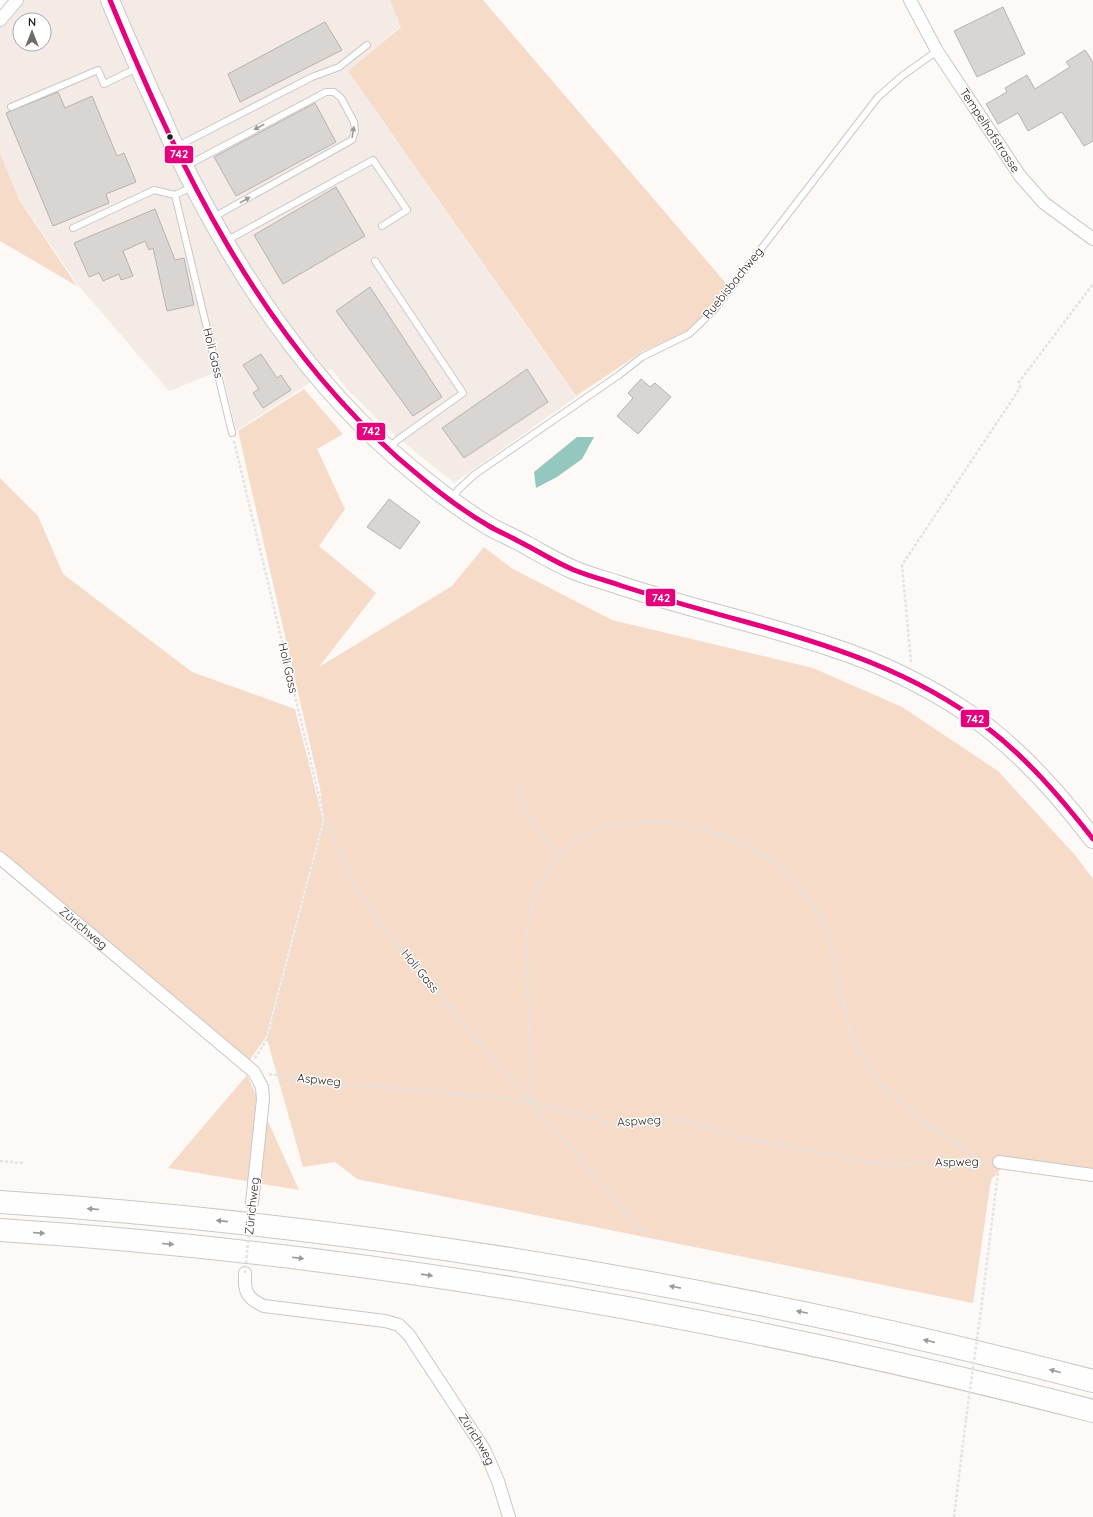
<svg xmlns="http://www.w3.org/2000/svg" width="1093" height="1517" font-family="Quicksand,sans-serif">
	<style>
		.built { fill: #f4ebe6; fill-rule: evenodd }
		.green { fill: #f6dbc8 }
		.water { fill: #94c7be }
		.building { fill: #d8d5d3; stroke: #b6b2b0 }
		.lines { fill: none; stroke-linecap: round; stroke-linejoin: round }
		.lane-casing { stroke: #cac8c6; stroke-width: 8 }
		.street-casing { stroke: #cac8c6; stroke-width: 14 }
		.secondary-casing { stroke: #cac8c6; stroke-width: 20 }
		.highway-casing { stroke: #cac8c6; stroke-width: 24 }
		.path { stroke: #e4e3e2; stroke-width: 2.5; stroke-dasharray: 3 2; stroke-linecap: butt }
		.lane { stroke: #fffefe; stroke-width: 6 }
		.street { stroke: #fffefe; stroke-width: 12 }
		.secondary { stroke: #fffefe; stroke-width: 18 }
		.highway { stroke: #fffefe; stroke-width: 22 }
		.path-bridge { stroke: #e4e3e2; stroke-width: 2.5; stroke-dasharray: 3 2; stroke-linecap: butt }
		.bus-1-casing { stroke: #fff; stroke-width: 8 }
		.bus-1 { stroke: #e5007d; stroke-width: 5 }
		.oneway { fill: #9c9a98 }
		.bus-dot { fill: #231f1c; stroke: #fff; stroke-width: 1.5 }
		.labels { text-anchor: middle; stroke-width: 3; stroke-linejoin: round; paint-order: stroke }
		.street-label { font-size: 12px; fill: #231f1c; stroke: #fff }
		.line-badge { stroke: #fff; stroke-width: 1.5 }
		.badge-label { font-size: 11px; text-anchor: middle; font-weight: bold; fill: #fff }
	</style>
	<rect width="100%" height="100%" fill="#fcf9f7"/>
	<path class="built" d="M 20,0 L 390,0 L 401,26 L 348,71 L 576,397 L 454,483 L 386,428 L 348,390 L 331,369 L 236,431 L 222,370 L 169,391 L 78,285 L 20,200 L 0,153 L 0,25 ZM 20,20 L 44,20 L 44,44 L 20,44 Z"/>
	<g class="green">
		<path d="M 390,0 L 483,0 L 730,288 L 688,331 L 642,352 L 576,396 L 348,71 L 401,27 Z"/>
		<path d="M 0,153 L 20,201 L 77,286 L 0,241 Z"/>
		<path d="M 304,389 L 343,434 L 317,449 L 345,509 L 319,546 L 376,593 L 319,667 L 452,586 L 484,547 L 513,569 L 612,620 L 813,668 L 902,707 L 998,771 L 1075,855 L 1093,879 L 1093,1174 L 1010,1159 L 991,1180 L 973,1303 L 357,1179 L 335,1162 L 303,1167 L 267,1039 L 324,821 L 320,788 L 238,431 Z"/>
		<path d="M 0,478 L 38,516 L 63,574 L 192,672 L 295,709 L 323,820 L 266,1037 L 247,1064 L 0,854 Z"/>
		<path d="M 247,1075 L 299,1190 L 168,1168 Z"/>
	</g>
	<path class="water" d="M 577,437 L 594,437 L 582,459 L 557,477 L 536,488 L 534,472 Z"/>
	<g class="building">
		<path d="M 1003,7 L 1025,54 L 977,77 L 954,31 Z"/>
		<path d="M 325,22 L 342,50 L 240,102 L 228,74 Z"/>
		<path d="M 1085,50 L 1093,62 L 1093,141 L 1084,146 L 1062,112 L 1028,131 L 1018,113 L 998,124 L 986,104 L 1007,92 L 1005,88 L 1027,75 L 1035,89 L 1070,67 L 1066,62 Z"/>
		<path d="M 58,92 L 65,108 L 92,96 L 117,156 L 124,153 L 136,182 L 106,194 L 109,203 L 53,226 L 6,113 Z"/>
		<path d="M 315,103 L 336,142 L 236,196 L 214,157 Z"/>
		<path d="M 336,187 L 365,236 L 283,284 L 254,235 Z"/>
		<path d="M 155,209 L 175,260 L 184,258 L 194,305 L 167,311 L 153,248 L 149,250 L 145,241 L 123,251 L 133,276 L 121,280 L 119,274 L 103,281 L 99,273 L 89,277 L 74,243 Z"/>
		<path d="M 370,287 L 442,397 L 413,416 L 336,311 Z"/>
		<path d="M 261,354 L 277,378 L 281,375 L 291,390 L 263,408 L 253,393 L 259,389 L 243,365 Z"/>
		<path d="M 527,369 L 548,402 L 464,458 L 442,428 Z"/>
		<path d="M 641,379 L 650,387 L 655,383 L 671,397 L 638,434 L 617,416 L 633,398 L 628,393 Z"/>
		<path d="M 389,499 L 420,522 L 400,549 L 367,527 Z"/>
	</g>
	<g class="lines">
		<g class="lane-casing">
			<g id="lane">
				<path d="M 11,107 L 98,70 L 104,84 L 137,68"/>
				<path d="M 176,147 L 312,77 L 339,67 L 367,45"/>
				<path d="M 186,166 L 326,92 L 334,92 L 341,98 L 354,122 L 355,131 L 352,140 L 212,218"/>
				<path d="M 192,187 L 175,195 L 232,433"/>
				<path d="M 73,228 L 154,190 L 175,195"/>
				<path d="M 226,241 L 373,160 L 407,210 L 382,226"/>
				<path d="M 375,261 L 463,393 L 396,441 L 390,447"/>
				<path d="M 452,499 L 458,490 L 474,475 L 619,375 L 642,357 L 689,334 L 714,310 L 878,97 L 902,76 L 937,51"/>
			</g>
		</g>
		<g class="street-casing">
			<g id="street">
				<path id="s1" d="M 910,0 L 937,51 L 1020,176 L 1044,203 L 1093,239"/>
				<path d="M 0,20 L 17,0"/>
				<path id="s2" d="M 0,858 L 254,1072 L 262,1087 L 263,1099 L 252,1203"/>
				<path d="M 999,1162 L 1093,1175"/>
				<path id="s3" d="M 245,1273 C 244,1291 246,1298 264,1306 L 385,1321 L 399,1325 L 409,1335 L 484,1449 L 498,1481 L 509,1517"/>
			</g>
		</g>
		<g class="secondary-casing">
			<path id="secondary" d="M 110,0 C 123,32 137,62 151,94 C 160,112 167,131 176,150 C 234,270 308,384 412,470 C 436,490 462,510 489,526 C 501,533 514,538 526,545 C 541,553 557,563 574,570 C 588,576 604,580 619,585 C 688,608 759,623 828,646 C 878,662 925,684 969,714 C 1017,747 1058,793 1093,839"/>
		</g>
		<g class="highway-casing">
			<g id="highway">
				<path d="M 0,1202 C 369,1226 735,1288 1093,1381"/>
				<path d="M 0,1230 C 370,1254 734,1318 1093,1411"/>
			</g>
		</g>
		<g class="path">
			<path d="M 234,441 L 325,821 L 360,897 L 451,1009 L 644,1234"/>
			<path d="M 911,662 L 902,565 L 1020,388 L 1019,382 L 1093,284"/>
			<path d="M 517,780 L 529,818 L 558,855"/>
			<path d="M 255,1058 L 267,1039 L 324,821"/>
			<path d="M 269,1074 L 318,1081 L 531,1101 L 579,1115 L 617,1124 L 656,1119 L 685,1120 L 738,1137 L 879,1164 L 988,1162"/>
			<path d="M 531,1101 L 531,1057 L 528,1001 L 527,930 L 534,897 L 558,855 L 577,838 L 609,825 L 653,821 L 701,828 L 752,848 L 778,866 L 810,900 L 826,926 L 850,1032 L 877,1082 L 920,1119 L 982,1162"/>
			<path d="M 0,1161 L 25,1163"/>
			<path d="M 981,1310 L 998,1173"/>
			<path d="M 954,1517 L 966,1419"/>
		</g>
		<use href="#lane" class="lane"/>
		<use href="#street" class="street"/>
		<use href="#secondary" class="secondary"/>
		<use href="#highway" class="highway"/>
		<g class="path-bridge">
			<path d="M 245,1273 L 252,1203"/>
			<path d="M 966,1419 L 981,1310"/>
		</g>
		<g class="bus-1-casing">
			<path id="bus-1" d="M 110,0 C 180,169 258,333 397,457 C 426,482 456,507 489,526 C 499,532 510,536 520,542 C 538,551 555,562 574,570 C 589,576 604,580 619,585 C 662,599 706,611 750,623 C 833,646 916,673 985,726 C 1027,758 1061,798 1093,839"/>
		</g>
		<use href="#bus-1" class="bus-1"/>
	</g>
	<defs><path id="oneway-solid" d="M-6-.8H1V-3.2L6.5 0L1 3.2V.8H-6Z"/></defs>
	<g class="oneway">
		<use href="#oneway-solid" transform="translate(259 127) rotate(152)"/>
		<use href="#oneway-solid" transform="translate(353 132) rotate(-81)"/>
		<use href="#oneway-solid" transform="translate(245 200) rotate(-29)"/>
		<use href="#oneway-solid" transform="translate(93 1209) rotate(-175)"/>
		<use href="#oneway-solid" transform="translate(222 1221) rotate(-174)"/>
		<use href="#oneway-solid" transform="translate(39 1233) rotate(5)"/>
		<use href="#oneway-solid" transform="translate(168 1244) rotate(5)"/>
		<use href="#oneway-solid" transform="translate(298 1258) rotate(7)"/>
		<use href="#oneway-solid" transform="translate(427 1275) rotate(8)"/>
		<use href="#oneway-solid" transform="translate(675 1287) rotate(-169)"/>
		<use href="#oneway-solid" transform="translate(802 1312) rotate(-168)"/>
		<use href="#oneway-solid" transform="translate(929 1341) rotate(-167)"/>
		<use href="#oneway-solid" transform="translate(1055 1371) rotate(-165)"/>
	</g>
	<circle class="bus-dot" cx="170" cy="137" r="3.5"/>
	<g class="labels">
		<g class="street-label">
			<text dy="4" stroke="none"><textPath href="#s1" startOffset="153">Tempelhofstrasse</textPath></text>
			<text transform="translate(733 283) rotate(-51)" y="4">Ruebisbachweg</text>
			<text transform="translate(213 353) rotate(76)" y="4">Holi Gass</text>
			<text transform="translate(288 668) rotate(77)" y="4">Holi Gass</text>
			<text dy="4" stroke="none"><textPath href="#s2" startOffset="109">Zürichweg</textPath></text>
			<text transform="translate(420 971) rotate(51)" y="4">Holi Gass</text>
			<text transform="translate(319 1080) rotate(6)" y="4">Aspweg</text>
			<text transform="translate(639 1121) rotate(-3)" y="4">Aspweg</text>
			<text transform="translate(957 1162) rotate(-1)" y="4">Aspweg</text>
			<text transform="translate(252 1206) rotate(-84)" y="4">Zürichweg</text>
			<text dy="4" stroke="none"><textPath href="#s3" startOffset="317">Zürichweg</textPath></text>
		</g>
	</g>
	<g class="line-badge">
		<rect x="164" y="145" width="30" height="19" rx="4" fill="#e5007d"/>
		<rect x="356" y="422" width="30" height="19" rx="4" fill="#e5007d"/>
		<rect x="645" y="588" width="31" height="19" rx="4" fill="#e5007d"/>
		<rect x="960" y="709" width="30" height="19" rx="4" fill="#e5007d"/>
	</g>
	<g class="badge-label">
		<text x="179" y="158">742</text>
		<text x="371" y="435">742</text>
		<text x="661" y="602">742</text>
		<text x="975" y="723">742</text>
	</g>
	<g transform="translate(32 32)"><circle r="19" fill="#ffffff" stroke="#a7a5a4"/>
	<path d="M0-3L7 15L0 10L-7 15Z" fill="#6f6b69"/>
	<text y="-6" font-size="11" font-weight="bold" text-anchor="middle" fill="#231f1c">N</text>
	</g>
</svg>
